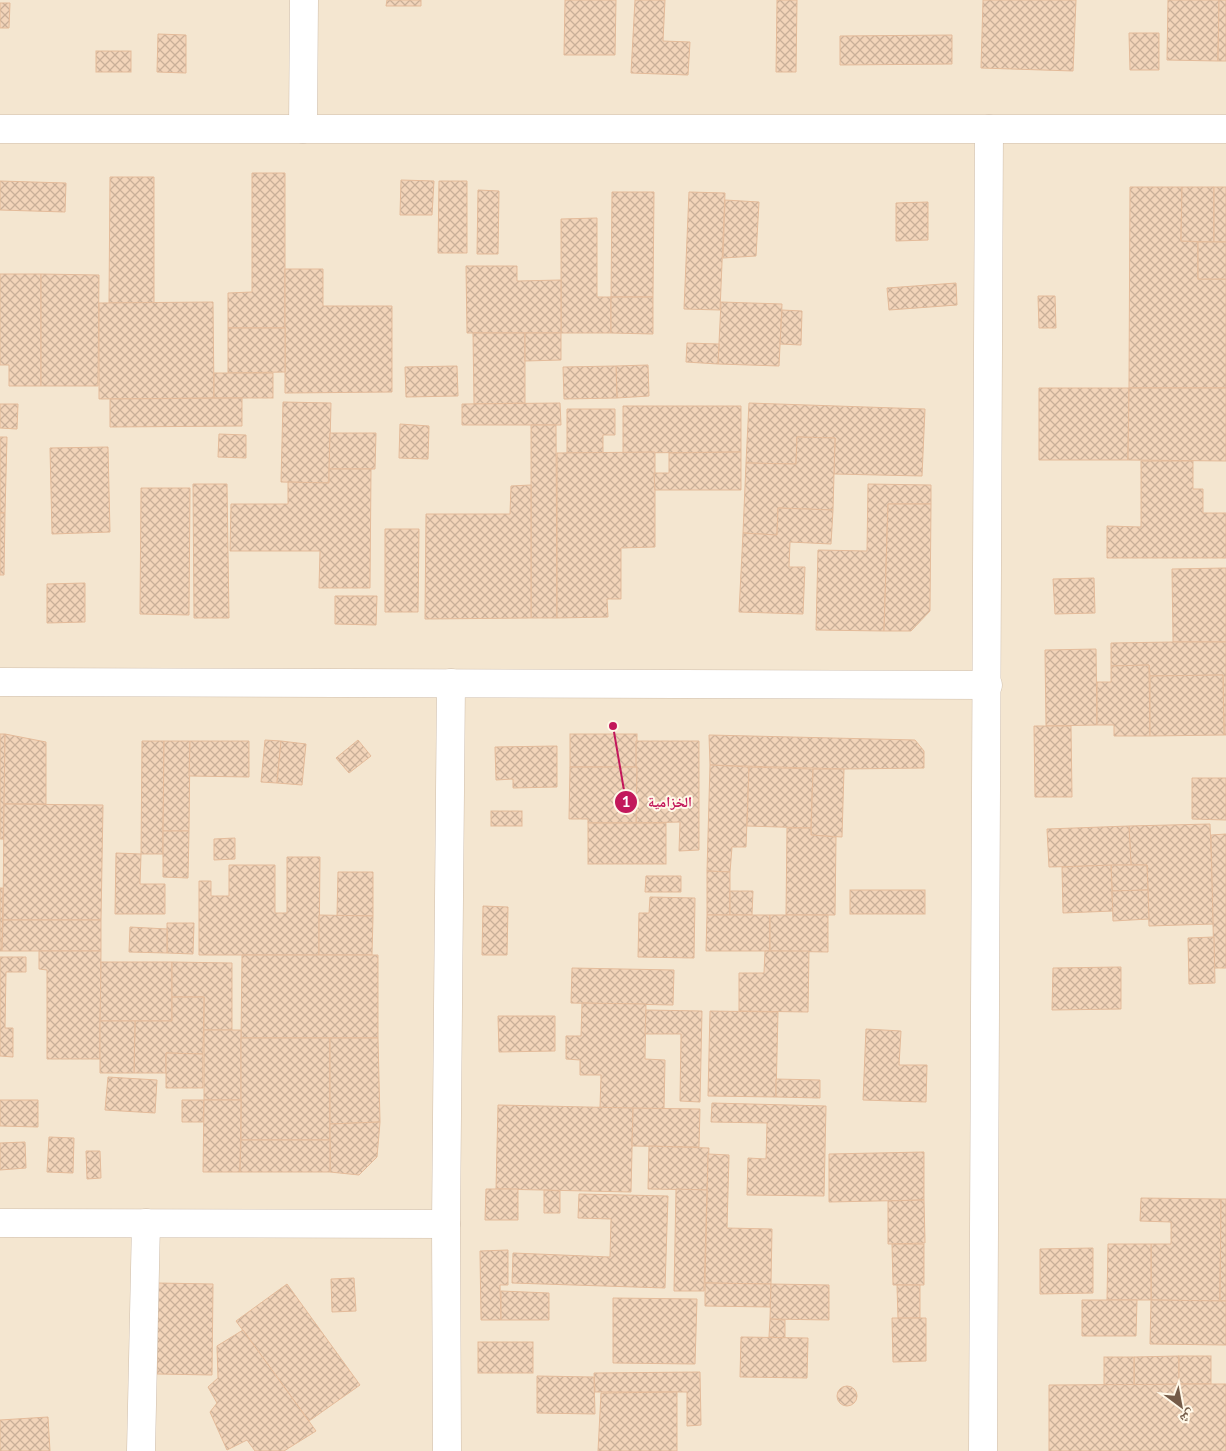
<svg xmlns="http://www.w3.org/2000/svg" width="1226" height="1451" font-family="Lato,'Noto Naskh Arabic',sans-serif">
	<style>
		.residential { fill: #f4e6d0 }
		.building { fill: url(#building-cross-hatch); stroke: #e4bb9a }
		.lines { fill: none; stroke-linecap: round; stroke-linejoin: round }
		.minor-casing { stroke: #cfbeac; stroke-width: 29 }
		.minor { stroke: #fff; stroke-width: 28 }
		.leader { fill: none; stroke: #c2185b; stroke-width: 2 }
		.callout-dot { fill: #c2185b; stroke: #fff8e8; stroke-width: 2 }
		.mark-label { font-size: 15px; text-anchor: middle; font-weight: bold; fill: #fff }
		.callout-label { font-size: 14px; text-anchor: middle; font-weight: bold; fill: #c2185b; stroke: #fff8e8; stroke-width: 4; stroke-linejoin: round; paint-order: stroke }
	</style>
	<defs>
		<pattern id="building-cross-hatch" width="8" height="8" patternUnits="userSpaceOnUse" patternTransform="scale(1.25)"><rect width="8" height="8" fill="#f2d4b9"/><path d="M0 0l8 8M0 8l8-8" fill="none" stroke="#c9af98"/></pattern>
	</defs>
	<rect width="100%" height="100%" fill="#fcf4e2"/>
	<rect class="residential" x="0" y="0" width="1226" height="1451"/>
	<g class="building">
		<path d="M 387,0 L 421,0 L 421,6 L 386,6 Z"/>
		<path d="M 565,0 L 616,0 L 615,55 L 564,55 Z"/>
		<path d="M 635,0 L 665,0 L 663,41 L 690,42 L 688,75 L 631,73 Z"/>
		<path d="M 777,0 L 797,0 L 796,72 L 776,72 Z"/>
		<path d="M 983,0 L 1076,0 L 1073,71 L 981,68 Z"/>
		<path d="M 1168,0 L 1219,0 L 1218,61 L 1167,60 Z"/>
		<path d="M 1219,0 L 1226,0 L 1226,61 L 1218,61 Z"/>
		<path d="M 0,3 L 10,3 L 9,28 L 0,28 Z"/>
		<path d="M 1129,33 L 1159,33 L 1159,70 L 1130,70 Z"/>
		<path d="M 158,34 L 186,35 L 186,73 L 157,72 Z"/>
		<path d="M 952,35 L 952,64 L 840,65 L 840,36 Z"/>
		<rect x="96" y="51" width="35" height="21"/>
		<path d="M 252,173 L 285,173 L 285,328 L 228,328 L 228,293 L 252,292 Z"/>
		<path d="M 110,177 L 154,177 L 154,303 L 109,303 Z"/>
		<path d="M 401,180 L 434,181 L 432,215 L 400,215 Z"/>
		<path d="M 0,181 L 66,183 L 65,212 L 0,210 Z"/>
		<path d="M 439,181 L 467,181 L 467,253 L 438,253 Z"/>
		<path d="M 1130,187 L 1182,187 L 1181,241 L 1198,242 L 1198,279 L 1226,279 L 1226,388 L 1129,388 Z"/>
		<path d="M 1182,187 L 1214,187 L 1214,242 L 1181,241 Z"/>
		<rect x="1214" y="187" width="12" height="55"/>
		<path d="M 478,190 L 499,191 L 498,254 L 477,254 Z"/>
		<path d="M 612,192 L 654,192 L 653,297 L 611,297 Z"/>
		<path d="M 689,192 L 725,193 L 720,310 L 684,309 Z"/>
		<path d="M 725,200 L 759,202 L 756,256 L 723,258 Z"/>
		<path d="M 928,202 L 928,240 L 896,241 L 896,203 Z"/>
		<path d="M 597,218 L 597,297 L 611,297 L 611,333 L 561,333 L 561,219 Z"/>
		<rect x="1198" y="242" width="28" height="37"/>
		<path d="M 466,266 L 517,266 L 517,281 L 561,280 L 561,333 L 467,333 Z"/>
		<path d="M 285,269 L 323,269 L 323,306 L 392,306 L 392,392 L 285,393 Z"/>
		<path d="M 0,274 L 41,274 L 41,386 L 9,386 L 9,365 L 0,365 Z"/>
		<path d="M 41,274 L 99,275 L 98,386 L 41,386 Z"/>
		<path d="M 956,283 L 957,305 L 889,310 L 887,288 Z"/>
		<path d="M 1038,296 L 1055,296 L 1056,328 L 1039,328 Z"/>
		<path d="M 611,297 L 653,297 L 653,334 L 611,333 Z"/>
		<path d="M 213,302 L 214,398 L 99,399 L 99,303 Z"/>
		<path d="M 721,302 L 782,304 L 779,366 L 718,364 Z"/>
		<path d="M 782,310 L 802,311 L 801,345 L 780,344 Z"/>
		<path d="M 228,328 L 285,328 L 285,372 L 228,373 Z"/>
		<path d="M 473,333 L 525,333 L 525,403 L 474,404 Z"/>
		<path d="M 525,333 L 561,333 L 561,360 L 525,361 Z"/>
		<path d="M 687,343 L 719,344 L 718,364 L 686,362 Z"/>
		<path d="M 648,365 L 649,396 L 617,398 L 616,366 Z"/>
		<path d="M 457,366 L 458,396 L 406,397 L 405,367 Z"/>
		<path d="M 616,366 L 617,398 L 564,399 L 563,367 Z"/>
		<rect x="214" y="373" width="59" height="25"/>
		<path d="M 1039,388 L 1129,388 L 1128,460 L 1039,460 Z"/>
		<path d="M 1129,388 L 1226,388 L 1226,461 L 1128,460 Z"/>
		<path d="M 242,398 L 242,426 L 110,427 L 110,399 Z"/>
		<path d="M 283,402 L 331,403 L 329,483 L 281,482 Z"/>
		<path d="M 560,403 L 561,425 L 462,425 L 462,404 Z"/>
		<path d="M 749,403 L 925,409 L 922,476 L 834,474 L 835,438 L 797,437 L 796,464 L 746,463 Z"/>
		<path d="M 0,404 L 18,404 L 17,429 L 0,428 Z"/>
		<path d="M 623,406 L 741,406 L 741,452 L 623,453 Z"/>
		<path d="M 567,409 L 615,409 L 615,435 L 603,435 L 603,453 L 567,453 Z"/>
		<path d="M 400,424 L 429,426 L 428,459 L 399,458 Z"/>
		<path d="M 531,425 L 556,425 L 557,618 L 531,618 Z"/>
		<path d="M 330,433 L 376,433 L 375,469 L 329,469 Z"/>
		<path d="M 219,434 L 246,435 L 246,458 L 218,457 Z"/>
		<path d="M 0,437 L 7,437 L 5,513 L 0,513 Z"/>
		<path d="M 797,437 L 835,438 L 833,510 L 778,508 L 777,535 L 743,533 L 746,463 L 796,464 Z"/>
		<path d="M 108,447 L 110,532 L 52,534 L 50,448 Z"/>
		<path d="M 655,452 L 655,547 L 621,548 L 621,599 L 607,599 L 608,617 L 557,618 L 557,453 Z"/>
		<path d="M 741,452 L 741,490 L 655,490 L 654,473 L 669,473 L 669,453 Z"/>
		<path d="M 1141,461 L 1193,461 L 1193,489 L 1203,489 L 1203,513 L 1226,513 L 1226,558 L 1107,558 L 1107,526 L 1141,527 Z"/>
		<path d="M 329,469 L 371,469 L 370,588 L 319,588 L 320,551 L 230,551 L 231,504 L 288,504 L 288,482 L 329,483 Z"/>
		<path d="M 193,484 L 227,484 L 229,618 L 194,618 Z"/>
		<path d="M 868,484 L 931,485 L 931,504 L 888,504 L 884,631 L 816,630 L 818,550 L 867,551 Z"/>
		<path d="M 531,485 L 531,618 L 425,619 L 426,514 L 510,514 L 511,486 Z"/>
		<path d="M 141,488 L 190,488 L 189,615 L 140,614 Z"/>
		<path d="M 888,504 L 931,504 L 930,611 L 911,631 L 884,631 Z"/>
		<path d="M 778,508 L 833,510 L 831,544 L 790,542 L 789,567 L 805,567 L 803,614 L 739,612 L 743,533 L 777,535 Z"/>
		<path d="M 0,513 L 5,513 L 4,575 L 0,575 Z"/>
		<path d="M 385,529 L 419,529 L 418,612 L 385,612 Z"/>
		<path d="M 1226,568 L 1226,642 L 1173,642 L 1172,569 Z"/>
		<path d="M 1094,578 L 1095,613 L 1055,614 L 1053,579 Z"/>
		<path d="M 85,583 L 85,622 L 47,623 L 47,584 Z"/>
		<path d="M 335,596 L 377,596 L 376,625 L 335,624 Z"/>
		<path d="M 1173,642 L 1226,642 L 1226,735 L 1224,735 L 1223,675 L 1150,676 L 1149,665 L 1111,666 L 1111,643 Z"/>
		<path d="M 1096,649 L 1097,725 L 1046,726 L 1045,650 Z"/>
		<path d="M 1149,665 L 1150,736 L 1114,736 L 1114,725 L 1097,725 L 1097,682 L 1111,682 L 1111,666 Z"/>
		<path d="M 1223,675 L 1224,735 L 1150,736 L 1150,676 Z"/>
		<path d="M 1034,726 L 1071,726 L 1072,797 L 1035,797 Z"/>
		<path d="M 0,734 L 5,734 L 4,839 L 0,839 Z"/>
		<path d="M 5,734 L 46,742 L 46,804 L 4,804 Z"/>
		<rect x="570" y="734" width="67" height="33"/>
		<path d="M 709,735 L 915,740 L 924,751 L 924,768 L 844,769 L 710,765 Z"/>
		<path d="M 265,740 L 281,741 L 277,783 L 261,782 Z"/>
		<path d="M 358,740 L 371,756 L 349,773 L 336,758 Z"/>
		<path d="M 142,741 L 164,741 L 163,854 L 141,854 Z"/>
		<path d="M 164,741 L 190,741 L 189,831 L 163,831 Z"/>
		<path d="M 190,741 L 249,741 L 249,777 L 189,776 Z"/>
		<path d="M 281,741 L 306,744 L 302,785 L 277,783 Z"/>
		<path d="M 636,741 L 699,741 L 699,850 L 679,851 L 680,822 L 636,823 Z"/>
		<path d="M 557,746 L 557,787 L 513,788 L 513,779 L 496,780 L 495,747 Z"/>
		<path d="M 710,765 L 749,767 L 746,847 L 732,847 L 730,872 L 707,871 Z"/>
		<path d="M 570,767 L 637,767 L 636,823 L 588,823 L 588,819 L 569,819 Z"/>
		<path d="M 749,767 L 813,769 L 811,828 L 747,826 Z"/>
		<path d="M 813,769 L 844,769 L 842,837 L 811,835 Z"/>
		<path d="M 1192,778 L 1226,778 L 1226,820 L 1192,819 Z"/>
		<path d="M 4,804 L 103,805 L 101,920 L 3,920 Z"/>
		<rect x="491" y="811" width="31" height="15"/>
		<rect x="588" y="823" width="78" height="41"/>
		<path d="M 1210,824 L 1214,924 L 1149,926 L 1147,865 L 1131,865 L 1129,826 Z"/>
		<path d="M 1129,826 L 1131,865 L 1049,867 L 1047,829 Z"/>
		<path d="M 787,828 L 811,828 L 811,835 L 836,837 L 835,915 L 786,915 Z"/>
		<path d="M 163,831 L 189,831 L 188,878 L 163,877 Z"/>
		<path d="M 1226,834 L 1226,968 L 1214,968 L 1211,835 Z"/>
		<path d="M 235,838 L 235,859 L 214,860 L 214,839 Z"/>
		<path d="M 116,853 L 141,854 L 140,884 L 165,884 L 165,914 L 115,914 Z"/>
		<path d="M 287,857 L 320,857 L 319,955 L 199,955 L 199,881 L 211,881 L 211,896 L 229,896 L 229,865 L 275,865 L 275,913 L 287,913 Z"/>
		<path d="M 1111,865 L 1147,865 L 1148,890 L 1112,891 Z"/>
		<path d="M 1111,865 L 1113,911 L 1063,913 L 1062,867 Z"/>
		<path d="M 707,871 L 730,872 L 730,915 L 707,915 Z"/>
		<path d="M 338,872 L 373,872 L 373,916 L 337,916 Z"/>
		<path d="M 646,876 L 681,876 L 681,892 L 645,892 Z"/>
		<path d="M 0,888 L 3,888 L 2,951 L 0,951 Z"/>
		<rect x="850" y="890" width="75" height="24"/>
		<path d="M 1148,890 L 1149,919 L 1113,921 L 1112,891 Z"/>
		<path d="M 730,891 L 753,891 L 752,915 L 730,915 Z"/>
		<path d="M 650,897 L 695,898 L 694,958 L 638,957 L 639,913 L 649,913 Z"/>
		<path d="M 483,906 L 508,907 L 507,955 L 482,955 Z"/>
		<path d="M 319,915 L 373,916 L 372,955 L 319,955 Z"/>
		<path d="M 707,915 L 770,915 L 770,951 L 706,951 Z"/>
		<path d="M 770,915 L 828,915 L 828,952 L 770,951 Z"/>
		<path d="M 3,920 L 101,920 L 101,951 L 2,951 Z"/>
		<path d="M 167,923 L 194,923 L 193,954 L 167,953 Z"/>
		<path d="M 130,927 L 167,929 L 167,953 L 129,952 Z"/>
		<path d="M 1214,937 L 1215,983 L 1189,984 L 1188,938 Z"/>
		<path d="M 39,951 L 101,951 L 100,1059 L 47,1059 L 47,970 L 39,969 Z"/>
		<path d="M 765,951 L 809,951 L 808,1012 L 739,1011 L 739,973 L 764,973 Z"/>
		<path d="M 242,955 L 378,955 L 378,1038 L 241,1038 Z"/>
		<path d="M 0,957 L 26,957 L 26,972 L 6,972 L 5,1028 L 13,1028 L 13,1057 L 0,1056 Z"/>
		<path d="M 101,962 L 172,962 L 172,1021 L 100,1021 Z"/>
		<path d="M 172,962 L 232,963 L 232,1030 L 204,1030 L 204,997 L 172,997 Z"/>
		<path d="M 1121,967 L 1121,1009 L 1052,1010 L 1053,968 Z"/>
		<path d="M 572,968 L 674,970 L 673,1005 L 571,1003 Z"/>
		<path d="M 172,997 L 204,997 L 203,1054 L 166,1053 L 166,1073 L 134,1073 L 135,1021 L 172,1021 Z"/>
		<path d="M 582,1003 L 646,1004 L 645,1059 L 665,1060 L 664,1109 L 600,1108 L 601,1075 L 580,1075 L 580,1060 L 566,1059 L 566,1036 L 581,1036 Z"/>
		<path d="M 646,1010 L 702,1011 L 700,1102 L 680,1101 L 681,1034 L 645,1034 Z"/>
		<path d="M 710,1011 L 778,1012 L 776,1097 L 708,1096 Z"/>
		<path d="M 498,1016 L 555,1016 L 555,1051 L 499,1052 Z"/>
		<path d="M 100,1021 L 135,1021 L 134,1073 L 100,1073 Z"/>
		<path d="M 866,1029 L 901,1031 L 899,1065 L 927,1065 L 926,1102 L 863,1100 Z"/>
		<rect x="204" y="1030" width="37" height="70"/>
		<rect x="241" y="1038" width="89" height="102"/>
		<path d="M 330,1038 L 378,1038 L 380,1122 L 330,1124 Z"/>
		<path d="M 166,1053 L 203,1054 L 203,1088 L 166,1088 Z"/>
		<path d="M 108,1077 L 157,1080 L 155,1113 L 105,1110 Z"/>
		<path d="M 776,1079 L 820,1080 L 820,1098 L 776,1097 Z"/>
		<path d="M 0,1100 L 38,1100 L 38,1127 L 0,1126 Z"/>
		<path d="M 182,1100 L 204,1100 L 203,1122 L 182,1122 Z"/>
		<path d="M 204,1100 L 241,1100 L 240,1172 L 203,1172 Z"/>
		<path d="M 712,1103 L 826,1106 L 824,1196 L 747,1195 L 748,1158 L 766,1159 L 767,1123 L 711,1122 Z"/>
		<path d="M 498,1105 L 633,1108 L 631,1192 L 496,1189 Z"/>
		<path d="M 633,1108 L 700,1109 L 699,1147 L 632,1146 Z"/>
		<path d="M 380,1122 L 377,1157 L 359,1175 L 330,1172 L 330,1124 Z"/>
		<path d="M 49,1137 L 74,1138 L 73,1173 L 47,1172 Z"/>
		<path d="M 241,1140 L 330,1140 L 330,1172 L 240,1172 Z"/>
		<path d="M 25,1142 L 26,1168 L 0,1170 L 0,1143 Z"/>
		<path d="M 649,1146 L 709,1148 L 707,1190 L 648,1189 Z"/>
		<path d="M 86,1151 L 100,1151 L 101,1178 L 87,1179 Z"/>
		<path d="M 924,1152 L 924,1200 L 829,1202 L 829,1154 Z"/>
		<path d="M 708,1154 L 729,1155 L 727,1228 L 772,1229 L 771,1284 L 705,1283 Z"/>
		<path d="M 486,1189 L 518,1189 L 518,1220 L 485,1220 Z"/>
		<path d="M 676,1189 L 707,1190 L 704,1291 L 674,1291 Z"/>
		<path d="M 544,1190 L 560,1191 L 560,1213 L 544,1213 Z"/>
		<path d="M 579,1194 L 668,1196 L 665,1288 L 512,1283 L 513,1253 L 610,1257 L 611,1219 L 578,1218 Z"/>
		<path d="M 1141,1198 L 1221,1199 L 1220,1301 L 1151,1300 L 1151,1244 L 1171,1244 L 1171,1222 L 1140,1221 Z"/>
		<path d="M 1221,1199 L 1226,1199 L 1226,1301 L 1220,1301 Z"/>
		<path d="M 924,1200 L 925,1243 L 888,1244 L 888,1201 Z"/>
		<path d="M 892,1244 L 924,1244 L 924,1285 L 893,1285 Z"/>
		<path d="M 1108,1244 L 1151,1244 L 1151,1300 L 1107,1300 Z"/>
		<path d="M 1093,1248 L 1093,1293 L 1040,1294 L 1040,1249 Z"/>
		<path d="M 508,1250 L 508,1285 L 500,1285 L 501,1320 L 481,1320 L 480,1251 Z"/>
		<path d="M 354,1278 L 356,1311 L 332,1312 L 331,1279 Z"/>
		<path d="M 158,1283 L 213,1284 L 212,1375 L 157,1374 Z"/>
		<path d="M 705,1283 L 771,1284 L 770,1307 L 705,1306 Z"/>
		<path d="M 287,1284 L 360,1385 L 309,1421 L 236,1321 Z"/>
		<path d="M 771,1284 L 829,1285 L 829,1320 L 770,1319 Z"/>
		<path d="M 897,1285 L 920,1285 L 920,1318 L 898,1319 Z"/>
		<path d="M 501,1291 L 549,1293 L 549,1320 L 501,1320 Z"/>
		<path d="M 613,1298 L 697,1299 L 695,1364 L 613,1363 Z"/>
		<path d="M 1082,1300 L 1137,1300 L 1136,1336 L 1082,1336 Z"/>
		<path d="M 1151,1300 L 1226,1301 L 1226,1345 L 1150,1344 Z"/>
		<path d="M 892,1318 L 926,1318 L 926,1361 L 893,1362 Z"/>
		<path d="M 770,1319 L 785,1320 L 785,1338 L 769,1337 Z"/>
		<path d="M 243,1330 L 316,1431 L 284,1451 L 255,1451 L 247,1440 L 227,1450 L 210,1412 L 217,1403 L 208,1387 L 218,1378 L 217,1346 Z"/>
		<path d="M 741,1337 L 808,1338 L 807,1378 L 740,1377 Z"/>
		<rect x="478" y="1342" width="55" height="31"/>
		<path d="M 1179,1356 L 1179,1384 L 1134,1385 L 1134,1357 Z"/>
		<rect x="1179" y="1356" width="32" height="28"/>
		<rect x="1104" y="1357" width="30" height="28"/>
		<path d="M 700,1372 L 701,1425 L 687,1426 L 687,1392 L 595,1392 L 594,1373 Z"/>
		<path d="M 537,1376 L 594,1377 L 595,1414 L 537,1413 Z"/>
		<path d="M 1211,1384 L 1226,1384 L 1226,1451 L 1049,1451 L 1049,1385 Z"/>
		<circle cx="847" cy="1396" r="10"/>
		<path d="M 677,1392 L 677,1451 L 598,1451 L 601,1393 Z"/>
		<path d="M 48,1417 L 50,1451 L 0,1451 L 0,1420 Z"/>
	</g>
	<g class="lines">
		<g class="minor-casing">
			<g id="minor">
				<path d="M 0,129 L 1226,129"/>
				<path d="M 303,129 L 304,0"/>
				<path d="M 0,682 L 988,685"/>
				<path d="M 0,1223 L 446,1224"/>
				<path d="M 141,1451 L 146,1223"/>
				<path d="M 447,1451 L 446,1224 L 451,683"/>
				<path d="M 983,1451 L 989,129"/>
			</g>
		</g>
		<use href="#minor" class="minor"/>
	</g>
	<path class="leader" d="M613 726L626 802"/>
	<g class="callout-dot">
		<circle cx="613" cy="726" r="5"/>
		<circle cx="626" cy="802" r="12"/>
	</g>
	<g class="mark-label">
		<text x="626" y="807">1</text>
	</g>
	<g class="callout-label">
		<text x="670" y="807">الخزامية</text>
	</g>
	<g transform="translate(1181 1406) rotate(148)" stroke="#fff8e8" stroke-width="4" paint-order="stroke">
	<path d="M0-4L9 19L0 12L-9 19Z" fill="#745b48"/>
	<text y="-8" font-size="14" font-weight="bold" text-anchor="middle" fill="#745b48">ش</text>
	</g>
</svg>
